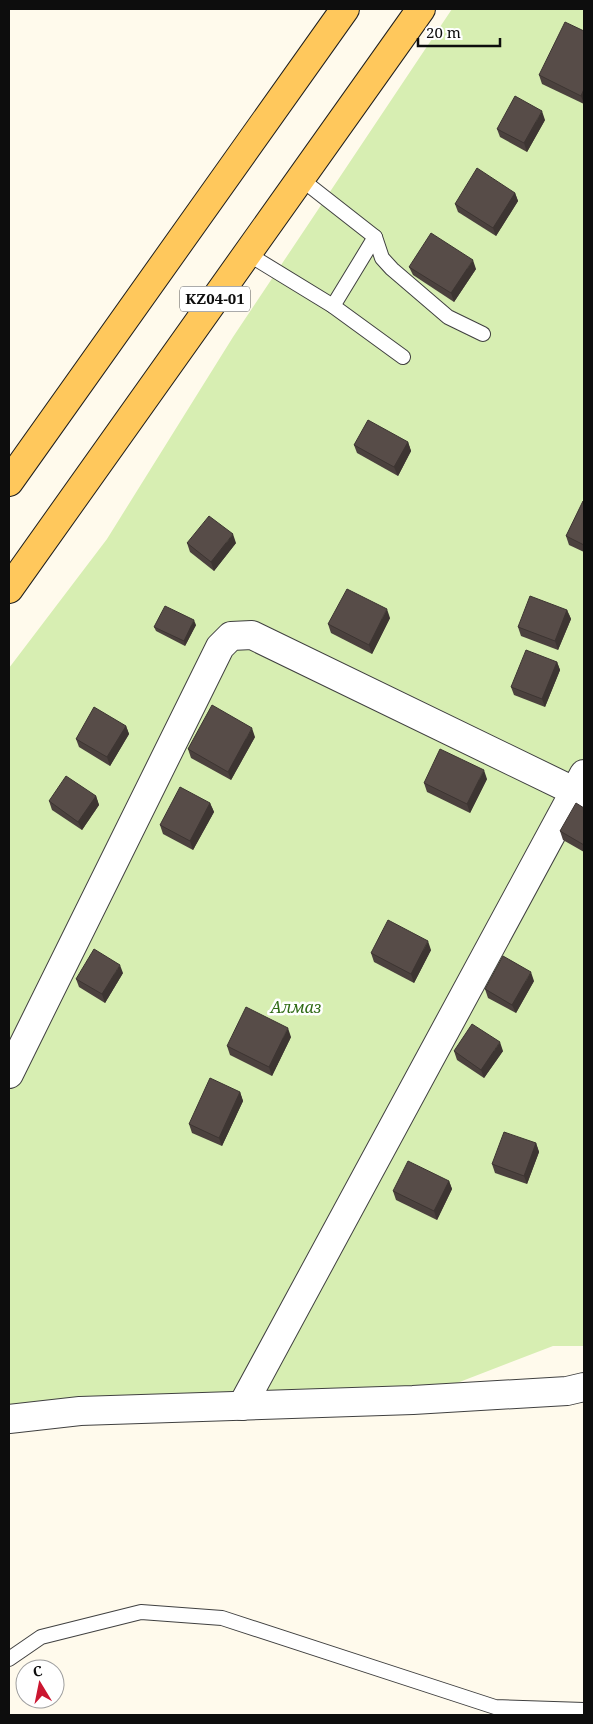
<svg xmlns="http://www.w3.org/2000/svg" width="593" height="1724" font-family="'Noto Serif',serif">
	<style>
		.green { fill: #d7eeb2 }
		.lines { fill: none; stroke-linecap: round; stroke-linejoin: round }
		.service-casing { stroke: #404040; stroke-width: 16 }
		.minor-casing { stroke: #404040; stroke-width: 30 }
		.primary-casing { stroke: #1e1e1e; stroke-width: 30 }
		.service { stroke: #fff; stroke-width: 14 }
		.minor { stroke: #fff; stroke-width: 28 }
		.primary { stroke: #ffc85c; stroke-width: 28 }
		.wall { fill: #4b413e }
		.shaded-wall { fill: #3d3532 }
		.building { fill: #574c48; stroke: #3d3532 }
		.labels { text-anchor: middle; stroke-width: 5; stroke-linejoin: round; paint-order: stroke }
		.shield { fill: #fff; stroke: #565656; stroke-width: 1 }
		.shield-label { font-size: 15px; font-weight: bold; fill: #0d0d0d }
		.park-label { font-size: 16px; font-style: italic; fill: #306b16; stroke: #fff }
	</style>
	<rect width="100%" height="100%" fill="#fffaec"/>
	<path class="green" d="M 452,9 L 584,9 L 584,1346 L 553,1346 L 413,1400 L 9,1419 L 9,668 L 107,539 L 233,337 Z"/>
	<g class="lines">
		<g class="service-casing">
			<g id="service">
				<path d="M 301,179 L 375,237 L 382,258 L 392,269 L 448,317 L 483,334"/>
				<path d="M 248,254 L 333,306 L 403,357"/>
				<path d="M 333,306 L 375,237"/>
				<path d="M 9,1659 L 41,1637 L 141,1612 L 222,1618 L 495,1707 L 584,1710"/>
			</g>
		</g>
		<g class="minor-casing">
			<g id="minor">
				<path d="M 9,1074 L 220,647 L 231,636 L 252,635 L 584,796"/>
				<path d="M 242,1406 L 584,774"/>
				<path d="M 9,1419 L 80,1411 L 413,1400 L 567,1391 L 584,1387"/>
			</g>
		</g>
		<g class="primary-casing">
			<g id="primary">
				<path d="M 9,482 L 345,9"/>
				<path d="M 9,589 L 421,9"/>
			</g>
		</g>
		<use href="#service" class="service"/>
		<use href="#minor" class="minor"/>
		<use href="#primary" class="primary"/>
	</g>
	<g class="wall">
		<path d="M 584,31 L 584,104 L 542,84 L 539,75 Z"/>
		<path d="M 545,120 L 527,152 L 500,137 L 497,129 Z"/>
		<path d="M 515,193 L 518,201 L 496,236 L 458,212 L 455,204 Z"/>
		<path d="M 409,267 L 476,269 L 454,302 L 413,275 Z"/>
		<path d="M 408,442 L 411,451 L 398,476 L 357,453 L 354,445 Z"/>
		<path d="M 584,502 L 584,552 L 569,545 L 566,536 Z"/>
		<path d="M 187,543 L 236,543 L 214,571 L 190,552 Z"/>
		<path d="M 567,610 L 571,619 L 558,650 L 521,636 L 518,627 Z"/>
		<path d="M 390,618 L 372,654 L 331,633 L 328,624 Z"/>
		<path d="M 196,625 L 185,646 L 156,631 L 154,627 Z"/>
		<path d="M 557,662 L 560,670 L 545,707 L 514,695 L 511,687 Z"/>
		<path d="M 126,726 L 129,734 L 110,766 L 79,747 L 76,739 Z"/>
		<path d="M 255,737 L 231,780 L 191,758 L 188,749 Z"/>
		<path d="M 487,779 L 470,813 L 427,792 L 424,783 Z"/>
		<path d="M 96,796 L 99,805 L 82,830 L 52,810 L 49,801 Z"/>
		<path d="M 210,803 L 214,812 L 193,850 L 163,834 L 160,825 Z"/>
		<path d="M 584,808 L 584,852 L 563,840 L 560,831 Z"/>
		<path d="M 431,950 L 414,983 L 374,962 L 371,953 Z"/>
		<path d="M 123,973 L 105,1003 L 79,987 L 76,979 Z"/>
		<path d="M 534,981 L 516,1013 L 488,998 L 485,989 Z"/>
		<path d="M 291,1037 L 272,1076 L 230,1055 L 227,1046 Z"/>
		<path d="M 454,1051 L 503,1051 L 484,1078 L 457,1060 Z"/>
		<path d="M 240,1092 L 243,1101 L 222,1146 L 192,1133 L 189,1124 Z"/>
		<path d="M 536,1143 L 539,1152 L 527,1184 L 495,1173 L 492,1164 Z"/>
		<path d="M 449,1181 L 452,1189 L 437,1220 L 396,1200 L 393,1191 Z"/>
	</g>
	<g class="shaded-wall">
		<path d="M 584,89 L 584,104 L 581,96 Z"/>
		<path d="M 542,111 L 545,120 L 527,152 L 524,143 Z"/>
		<path d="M 515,193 L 518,201 L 496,236 L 493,228 Z"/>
		<path d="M 473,260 L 476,269 L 454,302 L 451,293 Z"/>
		<path d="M 408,442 L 411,451 L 398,476 L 394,467 Z"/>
		<path d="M 233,534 L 236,543 L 214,571 L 211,562 Z"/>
		<path d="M 387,609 L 390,618 L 372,654 L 369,645 Z"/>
		<path d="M 567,610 L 571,619 L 558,650 L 555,641 Z"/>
		<path d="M 194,620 L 196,625 L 185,646 L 184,641 Z"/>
		<path d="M 557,662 L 560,670 L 545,707 L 542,699 Z"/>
		<path d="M 126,726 L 129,734 L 110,766 L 107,757 Z"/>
		<path d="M 252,728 L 255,737 L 231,780 L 228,772 Z"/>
		<path d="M 484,770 L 487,779 L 470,813 L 467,804 Z"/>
		<path d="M 96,796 L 99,805 L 82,830 L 78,822 Z"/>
		<path d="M 210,803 L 214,812 L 193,850 L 190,841 Z"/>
		<path d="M 428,941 L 431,950 L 414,983 L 411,974 Z"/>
		<path d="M 120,965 L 123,973 L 105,1003 L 102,994 Z"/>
		<path d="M 531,972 L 534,981 L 516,1013 L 512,1005 Z"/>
		<path d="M 288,1028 L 291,1037 L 272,1076 L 269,1067 Z"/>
		<path d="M 500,1042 L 503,1051 L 484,1078 L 481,1070 Z"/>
		<path d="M 240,1092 L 243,1101 L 222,1146 L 219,1138 Z"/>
		<path d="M 536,1143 L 539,1152 L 527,1184 L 524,1176 Z"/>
		<path d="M 449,1181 L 452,1189 L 437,1220 L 434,1211 Z"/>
	</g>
	<g class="building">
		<path d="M 565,22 L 584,31 L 584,89 L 581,96 L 539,75 Z"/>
		<path d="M 515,96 L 542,111 L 524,143 L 497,129 Z"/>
		<path d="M 477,168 L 515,193 L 493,228 L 455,204 Z"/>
		<path d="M 431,233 L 473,260 L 451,293 L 409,267 Z"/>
		<path d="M 368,420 L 408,442 L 394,467 L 354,445 Z"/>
		<path d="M 583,501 L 584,502 L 584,545 L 566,536 Z"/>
		<path d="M 209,516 L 233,534 L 211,562 L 187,543 Z"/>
		<path d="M 347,589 L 387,609 L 369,645 L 328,624 Z"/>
		<path d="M 530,596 L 567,610 L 555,641 L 518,627 Z"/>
		<path d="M 165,606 L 194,620 L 184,641 L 154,627 Z"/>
		<path d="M 526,650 L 557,662 L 542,699 L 511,687 Z"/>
		<path d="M 212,705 L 252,728 L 228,772 L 188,749 Z"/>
		<path d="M 94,707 L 126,726 L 107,757 L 76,739 Z"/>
		<path d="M 440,749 L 484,770 L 467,804 L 424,783 Z"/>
		<path d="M 66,776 L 96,796 L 78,822 L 49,801 Z"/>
		<path d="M 180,787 L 210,803 L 190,841 L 160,825 Z"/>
		<path d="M 576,803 L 584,808 L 584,845 L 560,831 Z"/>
		<path d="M 388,920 L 428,941 L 411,974 L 371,953 Z"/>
		<path d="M 94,949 L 120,965 L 102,994 L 76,979 Z"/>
		<path d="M 503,956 L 531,972 L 512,1005 L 485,989 Z"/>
		<path d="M 246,1007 L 288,1028 L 269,1067 L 227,1046 Z"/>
		<path d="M 472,1024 L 500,1042 L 481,1070 L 454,1051 Z"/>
		<path d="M 210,1078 L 240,1092 L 219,1138 L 189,1124 Z"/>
		<path d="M 504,1132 L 536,1143 L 524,1176 L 492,1164 Z"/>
		<path d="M 408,1161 L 449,1181 L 434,1211 L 393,1191 Z"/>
	</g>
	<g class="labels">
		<rect class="shield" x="180" y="286.5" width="70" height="25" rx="4"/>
		<g class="shield-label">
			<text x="215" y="304">KZ04-01</text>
		</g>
		<g class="park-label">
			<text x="296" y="1013">Алмаз</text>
		</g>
	</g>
	<rect width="593" height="1724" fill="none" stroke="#0d0d0d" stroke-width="20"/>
	<g transform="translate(40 1684) rotate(350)"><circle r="24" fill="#ffffff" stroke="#9e9e9e"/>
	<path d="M0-4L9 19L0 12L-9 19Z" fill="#cb1630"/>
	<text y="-8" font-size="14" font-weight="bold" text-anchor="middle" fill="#0d0d0d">С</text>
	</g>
	<path d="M418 38v8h82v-8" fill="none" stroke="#0d0d0d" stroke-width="2.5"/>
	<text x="426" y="38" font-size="15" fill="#0d0d0d" stroke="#ffffff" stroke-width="4" paint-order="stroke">20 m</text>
</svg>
